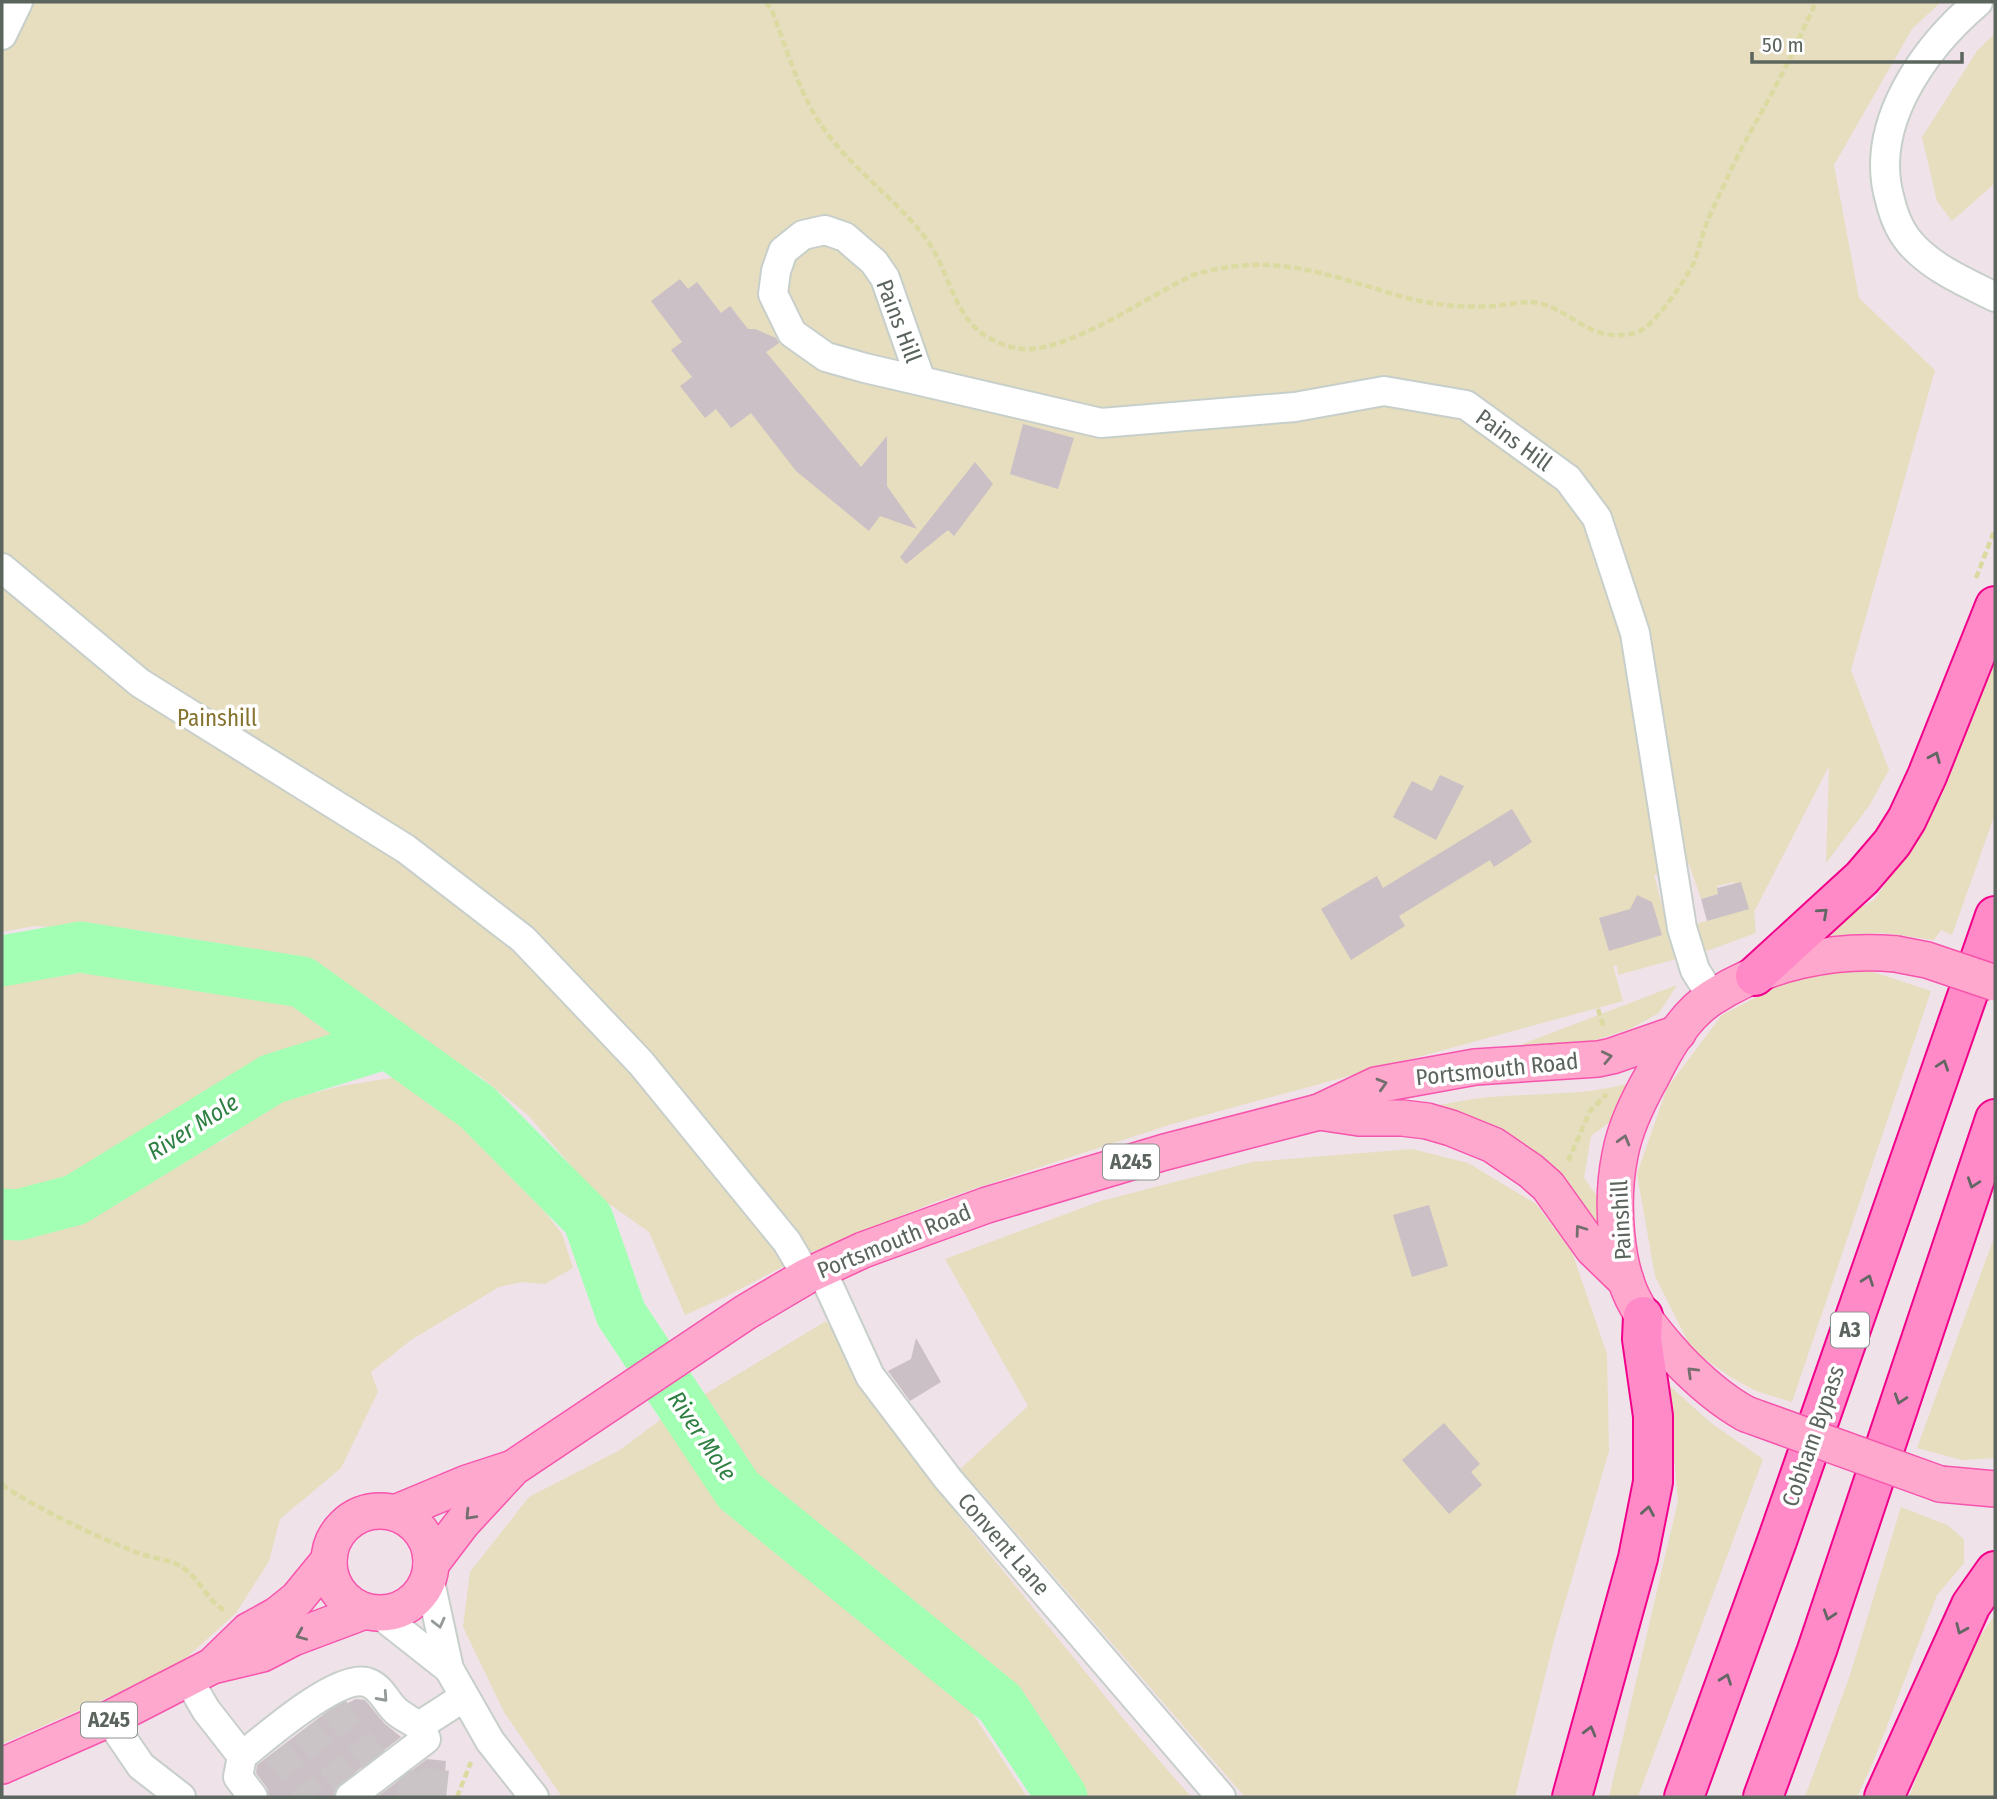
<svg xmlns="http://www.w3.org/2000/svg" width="1997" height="1799" font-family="'Fira Sans Condensed',sans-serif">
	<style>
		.green { fill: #e7ddbf }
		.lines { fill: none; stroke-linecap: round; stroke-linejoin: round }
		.river { stroke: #a3ffb3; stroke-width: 51 }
		.building { fill: #cac0c6 }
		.minor-tunnel { stroke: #cac4c6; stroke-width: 28; stroke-dasharray: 28 14; stroke-linecap: butt }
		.minor-casing { stroke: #c7cfca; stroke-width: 32 }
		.major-casing { stroke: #f754ad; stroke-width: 38 }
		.highway-casing { stroke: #f2008b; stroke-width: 42 }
		.path { stroke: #dadaa1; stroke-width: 4.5; stroke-dasharray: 7 3.5; stroke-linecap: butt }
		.minor { stroke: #fff; stroke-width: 28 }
		.major { stroke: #ffa8cd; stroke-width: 35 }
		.highway { stroke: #ff8ac7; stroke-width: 38 }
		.major-bridge-casing { stroke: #f754ad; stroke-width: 38; stroke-linecap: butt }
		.major-bridge { stroke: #ffa8cd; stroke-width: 35 }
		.oneway { stroke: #636763 }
		.oneway2 { stroke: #746f6f }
		.oneway3 { stroke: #949b96 }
		.labels { text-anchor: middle; stroke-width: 7; stroke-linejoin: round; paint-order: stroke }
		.shield { fill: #fff; stroke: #8c938e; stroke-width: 2 }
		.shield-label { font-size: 21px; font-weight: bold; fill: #5b655e }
		.street-label { font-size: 23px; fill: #5b655e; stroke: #fff }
		.park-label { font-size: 23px; fill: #867431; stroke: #fff }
		.water-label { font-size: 24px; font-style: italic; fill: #2d7f42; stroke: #fff }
	</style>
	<rect width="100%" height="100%" fill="#efe3e9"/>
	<g class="green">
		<path d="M 2,2 L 1941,2 L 1912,29 L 1834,165 L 1859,298 L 1935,370 L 1851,670 L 1889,770 L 1869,806 L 1826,863 L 1829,766 L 1754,912 L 1756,933 L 1704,952 L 1691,925 L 1707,921 L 1735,882 L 1717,886 L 1718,894 L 1701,899 L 1689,864 L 1654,875 L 1676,959 L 1618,975 L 1617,966 L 1613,966 L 1623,1001 L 1169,1125 L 1046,1165 L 935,1202 L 801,1257 L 725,1297 L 685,1315 L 649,1232 L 595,1194 L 528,1115 L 481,1077 L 398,1026 L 312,959 L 138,930 L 34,926 L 2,932 Z"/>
		<path d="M 1995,33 L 1995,183 L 1952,221 L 1937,201 L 1922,137 L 1977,51 Z"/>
		<path d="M 1995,655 L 1995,814 L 1952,935 L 1941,930 L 1934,940 L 1882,933 L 1820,936 L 1849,914 L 1874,900 L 1928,823 Z"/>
		<path d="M 1849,964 L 1931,991 L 1792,1402 L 1756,1391 L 1732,1378 L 1692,1350 L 1655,1276 L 1637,1174 L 1667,1088 L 1722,1015 L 1787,981 Z"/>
		<path d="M 100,970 L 291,1003 L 335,1037 L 221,1083 L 146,1141 L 69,1186 L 2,1199 L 2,985 Z"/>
		<path d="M 1677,985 L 1659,1013 L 1630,1029 L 1589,1042 L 1520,1045 Z"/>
		<path d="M 403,1076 L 416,1079 L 497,1150 L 562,1234 L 573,1268 L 545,1284 L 521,1282 L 499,1287 L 411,1340 L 371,1372 L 378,1392 L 341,1468 L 280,1519 L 269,1561 L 236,1613 L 175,1668 L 2,1744 L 2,1231 L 25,1233 L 56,1228 L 178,1153 L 222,1141 L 277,1102 L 342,1086 Z"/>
		<path d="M 1634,1082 L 1618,1116 L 1591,1136 L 1584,1178 L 1599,1199 L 1599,1230 L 1426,1108 C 1448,1103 1468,1099 1490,1097 C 1539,1093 1587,1096 1634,1082 Z"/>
		<path d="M 1412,1149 L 1468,1163 L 1536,1204 L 1572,1252 L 1607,1354 L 1609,1451 L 1554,1640 L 1515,1797 L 1245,1797 L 980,1491 L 956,1473 L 1028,1406 L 945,1259 L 1101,1201 L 1252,1162 Z"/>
		<path d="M 1995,1235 L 1995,1458 L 1962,1460 L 1917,1448 Z"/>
		<path d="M 826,1321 L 960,1518 L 1126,1722 L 1191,1797 L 1089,1797 L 1002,1678 L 755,1478 L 702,1396 Z"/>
		<path d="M 1662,1379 L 1711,1423 L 1763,1459 L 1638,1797 L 1609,1797 L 1678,1501 L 1672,1435 Z"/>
		<path d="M 668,1414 L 733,1518 L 969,1708 L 1027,1797 L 562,1797 L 504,1712 L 463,1627 L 470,1572 L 529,1497 L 620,1450 Z"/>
		<path d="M 1901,1507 L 1947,1525 L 1964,1539 L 1964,1563 L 1937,1595 L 1874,1760 L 1857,1797 L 1805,1797 L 1850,1675 Z"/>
		<path d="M 1995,1615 L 1995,1797 L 1909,1797 L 1962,1662 Z"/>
	</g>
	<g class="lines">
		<g class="river">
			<path d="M 2,961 L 80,947 L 302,982 L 477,1107 L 588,1219 L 621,1314 L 738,1490 L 1000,1703 L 1062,1797"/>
			<path d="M 2,1214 L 18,1215 L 75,1200 L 272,1079 L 388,1043"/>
		</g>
	</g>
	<g class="building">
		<path d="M 680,279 L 688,289 L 697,282 L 721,313 L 730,306 L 748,329 L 755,329 L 776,338 L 779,343 L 766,352 L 861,467 L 887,436 L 887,486 L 917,529 L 880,516 L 869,531 L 796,471 L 751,413 L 731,428 L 716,409 L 705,418 L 680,386 L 692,377 L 671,350 L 682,342 L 651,301 Z"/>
		<path d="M 1023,424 L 1074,438 L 1058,489 L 1010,474 Z"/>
		<path d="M 975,462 L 993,484 L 954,536 L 948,530 L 906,564 L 900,557 Z"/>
		<path d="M 1440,775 L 1464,786 L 1436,840 L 1393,817 L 1412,781 L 1432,791 Z"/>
		<path d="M 1512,809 L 1532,842 L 1494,867 L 1490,860 L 1399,916 L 1405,926 L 1351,960 L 1321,909 L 1377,876 L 1383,888 Z"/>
		<path d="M 1741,882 L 1749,909 L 1707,921 L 1701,899 L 1718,894 L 1717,888 Z"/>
		<path d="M 1637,895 L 1652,902 L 1662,935 L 1609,951 L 1599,918 L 1630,909 Z"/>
		<path d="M 1429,1205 L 1448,1266 L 1412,1277 L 1393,1215 Z"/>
		<path d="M 916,1338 L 941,1382 L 910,1401 L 888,1371 L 911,1359 Z"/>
		<path d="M 1444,1423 L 1480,1464 L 1471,1472 L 1482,1485 L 1449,1514 L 1402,1460 Z"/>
		<path d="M 356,1699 L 365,1700 L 384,1723 L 401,1737 L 340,1784 L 335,1790 L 334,1797 L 269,1797 L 267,1788 L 256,1773 L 257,1765 L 320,1717 Z"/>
		<path d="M 427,1759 L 446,1761 L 443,1797 L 377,1797 Z"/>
	</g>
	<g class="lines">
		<g class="minor-tunnel">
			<path d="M 333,1707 L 383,1772"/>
			<path d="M 305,1729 L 355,1794"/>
			<path d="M 276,1751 L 312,1797"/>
			<path d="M 411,1797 L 414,1771"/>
			<path d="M 432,1797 L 436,1760"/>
		</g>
		<g class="minor-casing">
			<g id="minor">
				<path d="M 1978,2 C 1924,48 1868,125 1890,200 C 1894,217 1901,234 1914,247 C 1936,270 1967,283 1995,297"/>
				<path d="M 2,35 L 18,2"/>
				<path d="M 921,381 L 885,278 L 874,262 L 845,237 L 825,230 L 803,235 L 783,251 L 776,271 L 773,294 L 792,333 L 826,357 L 865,368 L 1101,423 L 1295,407 L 1384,391 L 1466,405 L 1568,479 L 1597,518 L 1635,633 L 1682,928 L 1695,970 L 1712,997"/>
				<path d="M 2,568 L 140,683 L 406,849 L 523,939 L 641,1063 L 787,1242 L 807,1276"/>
				<path d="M 821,1269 L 870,1376 L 948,1479 L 1221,1797"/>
				<path d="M 429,1577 L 449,1669 L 490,1741 L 534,1797"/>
				<path d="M 378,1613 L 449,1669"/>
				<path d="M 188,1679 L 206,1710 L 242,1756 C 266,1737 336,1675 366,1682 C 381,1686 386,1702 396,1711 C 403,1717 412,1721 419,1726 L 464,1697"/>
				<path d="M 109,1719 L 141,1766 L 181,1797"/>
				<path d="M 242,1756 L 238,1777 L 253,1797"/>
				<path d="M 350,1797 L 426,1739 L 419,1726"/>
			</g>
		</g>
		<g class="major-casing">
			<g id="major">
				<path d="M 1319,1112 L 1359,1118 L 1402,1118 L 1427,1121 L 1451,1128 L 1493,1145 L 1531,1171 L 1548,1186 L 1593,1249 L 1626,1281"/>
				<path d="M 1746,1414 C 1719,1399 1697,1379 1676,1357 C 1662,1341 1647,1325 1637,1306 C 1614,1267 1611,1199 1620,1155 C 1625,1127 1638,1101 1652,1076 C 1666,1048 1685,1014 1713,997 C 1766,963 1833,948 1896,954"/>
				<path d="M 1940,1484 L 1995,1489"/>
				<circle cx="380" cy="1562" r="51"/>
				<path d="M 395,1513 L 467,1483 L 510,1469"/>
				<path d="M 431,1564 L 463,1522 L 513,1468 L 746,1312 L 807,1276 L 863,1250 L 987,1205 L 1165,1152 L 1319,1112 L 1376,1085 L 1475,1067 L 1598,1059 L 1612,1056 L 1678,1033"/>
				<path d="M 212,1666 L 248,1631 L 277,1615 L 297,1599 L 329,1560"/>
				<path d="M 2,1766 L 109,1719 L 212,1666 L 262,1654 L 293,1638 L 365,1611"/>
			</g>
		</g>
		<g class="highway-casing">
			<g id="highway">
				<path d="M 1755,976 L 1862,878 L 1892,843 L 1907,819 L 1927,776 L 1995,606"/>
				<path d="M 1572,1797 L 1638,1558 L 1653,1482 L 1653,1416 L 1642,1339 L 1643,1316"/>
				<path d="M 1684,1797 L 1777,1541 L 1995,916"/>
				<path d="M 1763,1797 L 1817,1650 L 1995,1119"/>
				<path d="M 1884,1797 L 1971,1605 L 1995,1571"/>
			</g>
		</g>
		<g class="path">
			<path d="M 766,2 L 772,11 C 785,44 795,79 812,110 C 840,162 893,194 927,240 C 948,269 952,309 980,332 C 992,341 1009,348 1024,349 C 1071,351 1148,296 1193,275 C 1273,251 1324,274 1400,296 C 1431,305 1462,308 1494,306 C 1506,305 1519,302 1531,302 C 1570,305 1587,345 1635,333 C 1653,328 1681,286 1690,270 C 1698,257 1700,240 1706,225 C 1713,207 1722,190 1730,172 C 1747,135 1769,101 1787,64 C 1797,44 1806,23 1816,2"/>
			<path d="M 1976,578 L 1995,529"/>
			<path d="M 1598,1009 L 1604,1028"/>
			<path d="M 1568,1161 L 1590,1111 L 1607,1094"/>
			<path d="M 2,1485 C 42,1511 89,1533 133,1551 C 146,1557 161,1558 174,1563 C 198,1573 204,1598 225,1611"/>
			<path d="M 457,1797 L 471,1762"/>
		</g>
		<use href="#minor" class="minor"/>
		<use href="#major" class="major"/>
		<use href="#highway" class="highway"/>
		<g class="major-bridge-casing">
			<g id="major-bridge">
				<path d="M 1896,954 L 1927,960 L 1995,983"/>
				<path d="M 1746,1414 L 1940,1484"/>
			</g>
		</g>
		<use href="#major-bridge" class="major-bridge"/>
	</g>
	<defs><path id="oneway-chevron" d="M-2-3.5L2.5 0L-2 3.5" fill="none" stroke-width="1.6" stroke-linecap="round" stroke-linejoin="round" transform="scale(1.75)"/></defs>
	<g class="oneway">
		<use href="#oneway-chevron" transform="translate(1935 757) rotate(-67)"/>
		<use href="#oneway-chevron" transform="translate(1823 913) rotate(-42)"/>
		<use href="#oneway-chevron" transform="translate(1943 1065) rotate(-71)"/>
		<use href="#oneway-chevron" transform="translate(1973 1183) rotate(109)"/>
		<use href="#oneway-chevron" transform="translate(1868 1280) rotate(-70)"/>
		<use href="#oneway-chevron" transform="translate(1900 1399) rotate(108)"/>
		<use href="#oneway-chevron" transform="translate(1648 1511) rotate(-80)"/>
		<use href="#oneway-chevron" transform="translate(1829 1615) rotate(108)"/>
		<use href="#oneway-chevron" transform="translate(1961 1629) rotate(114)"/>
		<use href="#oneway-chevron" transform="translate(1726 1679) rotate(-70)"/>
		<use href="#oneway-chevron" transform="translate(1590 1731) rotate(-75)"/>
	</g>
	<g class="oneway2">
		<use href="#oneway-chevron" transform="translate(1607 1057) rotate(-12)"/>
		<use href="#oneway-chevron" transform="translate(1382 1084) rotate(-16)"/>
		<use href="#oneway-chevron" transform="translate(1624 1140) rotate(-74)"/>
		<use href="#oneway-chevron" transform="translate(1580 1230) rotate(-126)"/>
		<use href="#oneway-chevron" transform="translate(1692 1372) rotate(-136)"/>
		<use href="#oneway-chevron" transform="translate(470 1515) rotate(133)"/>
		<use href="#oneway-chevron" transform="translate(301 1635) rotate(157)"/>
	</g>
	<g class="oneway3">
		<use href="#oneway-chevron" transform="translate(439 1623) rotate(76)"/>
		<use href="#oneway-chevron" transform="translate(383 1697) rotate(48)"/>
	</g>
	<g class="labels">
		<g class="shield">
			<rect x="1103" y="1144.5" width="56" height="35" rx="5"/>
			<rect x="1831" y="1312.5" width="38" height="35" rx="5"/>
			<rect x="81" y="1702.5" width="56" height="35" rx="5"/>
		</g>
		<g class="shield-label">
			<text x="1131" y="1169">A245</text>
			<text x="1850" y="1337">A3</text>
			<text x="109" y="1727">A245</text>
		</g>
		<g class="street-label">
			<text transform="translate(899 321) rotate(69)" y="8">Pains Hill</text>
			<text transform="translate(1514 440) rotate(36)" y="8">Pains Hill</text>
			<text transform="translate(1497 1069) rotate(-6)" y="8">Portsmouth Road</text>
			<text transform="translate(1621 1220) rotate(-93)" y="8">Painshill</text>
			<text transform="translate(894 1241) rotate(-22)" y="8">Portsmouth Road</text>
			<text transform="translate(1813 1436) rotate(-71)" y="8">Cobham Bypass</text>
			<text transform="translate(1004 1544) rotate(49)" y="8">Convent Lane</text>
		</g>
		<g class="park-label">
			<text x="217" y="726">Painshill</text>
		</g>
		<g class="water-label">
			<text transform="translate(193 1127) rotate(-32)" y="8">River Mole</text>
			<text transform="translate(702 1436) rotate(56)" y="8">River Mole</text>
		</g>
	</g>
	<rect width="1997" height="1799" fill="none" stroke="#5b655e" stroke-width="7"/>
	<path d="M1752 52v10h210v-10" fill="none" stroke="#5b655e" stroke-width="3.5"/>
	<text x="1762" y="52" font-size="21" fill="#5b655e" stroke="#ffffff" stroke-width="5" paint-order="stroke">50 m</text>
</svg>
